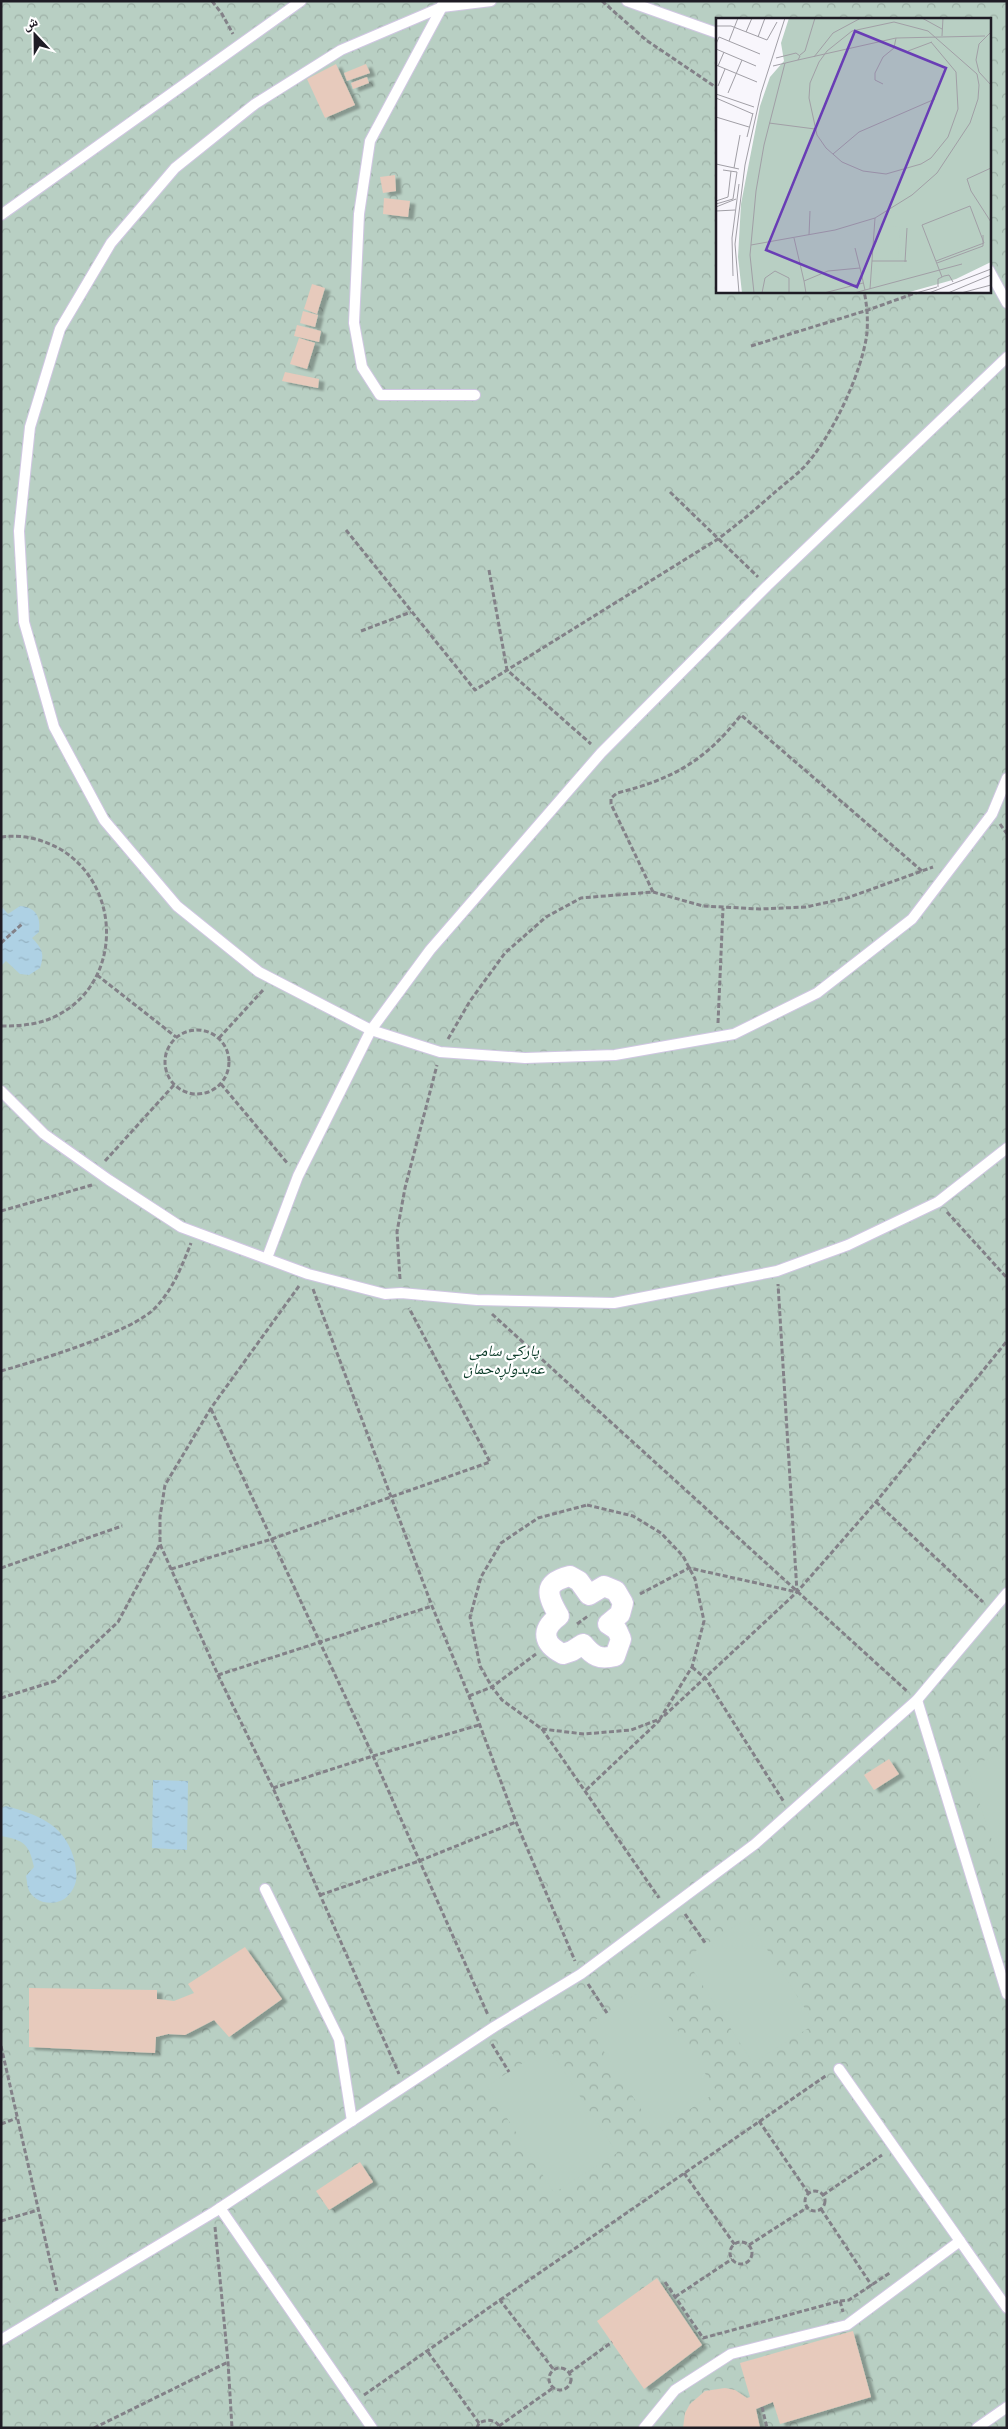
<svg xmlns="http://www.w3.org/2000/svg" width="1008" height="2429" font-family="'PT Serif','Noto Naskh Arabic',serif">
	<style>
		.park { fill: url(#park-crowns); fill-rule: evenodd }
		.pitch { fill: #b8cfc3 }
		.water { fill: url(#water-ripples) }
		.building { fill: #e7cabc; filter: url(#shadow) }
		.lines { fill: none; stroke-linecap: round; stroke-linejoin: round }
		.lane-casing { stroke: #d0c7e2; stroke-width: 12 }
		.street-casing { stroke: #d0c7e2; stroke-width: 22 }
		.path { stroke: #838188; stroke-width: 3; stroke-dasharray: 5 2.5; stroke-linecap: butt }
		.lane { stroke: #fff; stroke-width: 10 }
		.street { stroke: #fff; stroke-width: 20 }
		.labels { text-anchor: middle; stroke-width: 4.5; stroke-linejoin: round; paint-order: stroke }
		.park-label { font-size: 16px; font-style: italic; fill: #093a27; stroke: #fff }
		.inset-road { fill: none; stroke: #a19fa6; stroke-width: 1 }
		.view { fill: #693db5; fill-opacity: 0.15; stroke: #693db5; stroke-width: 2.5 }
		.inset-edge { fill: none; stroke: #1f1c25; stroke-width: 2.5 }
	</style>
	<defs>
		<pattern id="park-crowns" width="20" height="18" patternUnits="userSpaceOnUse" patternTransform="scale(1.25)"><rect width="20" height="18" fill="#b8cfc3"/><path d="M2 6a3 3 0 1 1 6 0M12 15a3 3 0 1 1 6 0" fill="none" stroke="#9eb1a7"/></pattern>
		<pattern id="water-ripples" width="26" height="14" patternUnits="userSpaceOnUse" patternTransform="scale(1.25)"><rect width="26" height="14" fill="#aed1e4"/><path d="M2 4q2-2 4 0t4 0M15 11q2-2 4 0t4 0" fill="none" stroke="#95b3c3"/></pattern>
		<filter id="shadow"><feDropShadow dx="5.5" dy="3" stdDeviation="1" flood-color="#0004"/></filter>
	</defs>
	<rect width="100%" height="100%" fill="#f8f6fc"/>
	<path class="park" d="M 1,1 L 1007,1 L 1007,2428 L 1,2428 ZM 717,19 L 989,19 L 989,291 L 717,291 Z"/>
	<g class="pitch">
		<path d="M 1007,1753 L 1007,1885 L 967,1766 Z"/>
		<path d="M 747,1918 L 815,2024 L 753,2063 L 685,1958 Z"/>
		<path d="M 649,1986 L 717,2092 L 655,2131 L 587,2025 Z"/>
		<path d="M 548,2047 L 617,2153 L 554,2193 L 487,2086 Z"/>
	</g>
	<g class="water">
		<path d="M 1,906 L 8,914 L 20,906 C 36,907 41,917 39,932 L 32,938 C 42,948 45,954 40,968 L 29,975 L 20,974 L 6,961 L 1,966 Z"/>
		<path d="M 153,1780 L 188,1781 L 187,1850 L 152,1848 Z"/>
		<path d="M 6,1806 C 40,1815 67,1826 75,1863 C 77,1875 78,1882 71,1892 C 61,1908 34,1906 28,1888 C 27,1885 27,1880 26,1876 L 34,1867 C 29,1843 23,1840 1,1836 L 1,1808 Z"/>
	</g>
	<g class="building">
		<path d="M 336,64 L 355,105 L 325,118 L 307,79 Z"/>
		<path d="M 366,64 L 370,73 L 347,81 L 344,73 Z"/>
		<path d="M 367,77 L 369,83 L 353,89 L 351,83 Z"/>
		<path d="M 395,175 L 396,191 L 383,193 L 380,177 Z"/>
		<path d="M 384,198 L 410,201 L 408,217 L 383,214 Z"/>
		<path d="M 312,284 L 325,288 L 317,314 L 304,309 Z"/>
		<path d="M 303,311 L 318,315 L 315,327 L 300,323 Z"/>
		<path d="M 297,325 L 321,331 L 319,342 L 294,336 Z"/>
		<path d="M 299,338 L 315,343 L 307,369 L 290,364 Z"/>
		<path d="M 285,372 L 319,379 L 318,388 L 282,381 Z"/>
		<path d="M 889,1759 L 899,1774 L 874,1790 L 864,1775 Z"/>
		<path d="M 245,1947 L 282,1999 L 229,2037 L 214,2020 L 185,2035 L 168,2034 L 156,2037 L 155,2053 L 29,2047 L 29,1988 L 157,1990 L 157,1999 L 174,2001 L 194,1993 L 188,1984 Z"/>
		<path d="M 360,2162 L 373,2182 L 329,2210 L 316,2191 Z"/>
		<path d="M 657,2278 L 702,2345 L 644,2389 L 597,2321 Z"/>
		<path d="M 853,2331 L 871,2397 L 780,2424 L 773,2402 L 756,2409 L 760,2428 L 683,2428 L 685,2413 L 690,2404 L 705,2391 L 725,2388 L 735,2390 L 747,2398 L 750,2397 L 740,2363 Z"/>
	</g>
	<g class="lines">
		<g class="lane-casing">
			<g id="lane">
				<path d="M 491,1 L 442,7 L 341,50 L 255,104 L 175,168 L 111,243 L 60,329 L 30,427 L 19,531 L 24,622 L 54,727 L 104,820 L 177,906 L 259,972 L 371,1030 L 440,1052 L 525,1058 L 615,1055 L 734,1034 L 817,993 L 912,919 L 992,814 L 1007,778"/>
				<path d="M 627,1 L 717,33"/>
				<path d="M 442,5 L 442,7 L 370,141 L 359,214 L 354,323 L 362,367 L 380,395 L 475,395"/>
				<path d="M 1,215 L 301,1"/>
				<path d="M 989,270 L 1007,303"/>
				<path d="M 1,1091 L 44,1134 L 109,1180 L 181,1227 L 308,1274 L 385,1294 L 401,1293 L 477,1300 L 614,1303 L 777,1271 L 848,1245 L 938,1202 L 1007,1148"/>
				<path d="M 267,1258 L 298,1176 L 371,1030 L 430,950 L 601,753 L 767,586 L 1007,357"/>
				<path d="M 917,1700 L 1007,1994"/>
				<path d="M 265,1889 L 339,2039 L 352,2121"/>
				<path d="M 839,2069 L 960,2241"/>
				<path d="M 220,2208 L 372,2428"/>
				<path d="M 1,2340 L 214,2212 L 494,2027 L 581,1974 L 755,1844 L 917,1700 L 1007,1593"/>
				<path d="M 644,2428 L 675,2390 L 731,2354 L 847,2325 L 960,2241 L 1007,2308"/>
				<path d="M 977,2428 L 1007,2407"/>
			</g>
		</g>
		<g class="street-casing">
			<path id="street" d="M 570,1576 L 579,1581 L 589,1595 L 604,1586 L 616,1591 L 623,1603 L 620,1614 L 608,1624 L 617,1630 L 621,1639 L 615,1656 C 599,1660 593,1656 583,1644 L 572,1651 L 563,1654 C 543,1644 540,1630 559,1616 C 547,1595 542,1583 570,1576 Z"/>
		</g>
		<g class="path">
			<path d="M 212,1 L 222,14 L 233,34"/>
			<path d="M 602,1 L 646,40 L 717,88"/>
			<path d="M 751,346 L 868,310 L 921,291"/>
			<path d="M 670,492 L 758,577"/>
			<path d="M 346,530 L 475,690 L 718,539 C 738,524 756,509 774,493 C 783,485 794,477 803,468 C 831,439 862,373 867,333 C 868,318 867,305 864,291"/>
			<path d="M 489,570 L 507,670 L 591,744"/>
			<path d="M 361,631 L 411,612"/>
			<path d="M 1000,824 L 1007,834"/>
			<path d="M 1,837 C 22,834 42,839 60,849 C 123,886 123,985 54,1017 C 37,1025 19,1026 1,1026"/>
			<path d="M 653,892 L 611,804 L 611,798 L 617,793 C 673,779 705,761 741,715 L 922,871"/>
			<path d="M 1,943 L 22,924"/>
			<path d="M 97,975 L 176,1037"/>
			<path d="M 718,1023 L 723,908"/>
			<circle cx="197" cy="1062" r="32"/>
			<path d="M 219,1038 L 264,989"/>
			<path d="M 448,1039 L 470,1001 L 505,953 L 546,917 L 581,898 L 653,892 L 703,906 L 760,909 L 806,907 L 847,898 L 933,867"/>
			<path d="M 221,1084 L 288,1164"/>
			<path d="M 105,1161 L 174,1085"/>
			<path d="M 1,1211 L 92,1185"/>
			<path d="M 947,1212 L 1007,1278"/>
			<path d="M 400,1279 L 397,1232 L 405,1188 L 437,1065"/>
			<path d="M 299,1286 L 211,1408 L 165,1485 L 160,1517 L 160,1544 L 218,1675 L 273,1788 L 399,2074"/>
			<path d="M 313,1289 L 432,1606 L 469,1696 L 516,1822 L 575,1961"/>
			<path d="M 492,1314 L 908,1692"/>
			<path d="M 1,1371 C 36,1361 134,1332 156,1307 C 173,1289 182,1266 191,1243"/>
			<path d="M 211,1409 L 373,1756 L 488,2015"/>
			<path d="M 876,1502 L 983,1602"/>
			<path d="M 587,1505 L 633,1516 L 661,1533 L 683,1556 L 695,1579 L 704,1621 L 692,1667 L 660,1719 L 631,1730 L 584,1734 L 542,1729 L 502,1700 L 492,1687 L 480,1666 L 470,1617 L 481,1577 L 501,1543 L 538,1518 Z"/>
			<path d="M 1,1568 L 122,1526"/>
			<path d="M 171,1569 L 272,1539 L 490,1462 L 409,1308"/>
			<path d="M 640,1594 L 689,1568 L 797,1592 L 778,1284"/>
			<path d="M 577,1624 L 588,1616"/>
			<path d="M 692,1667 L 706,1679 L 784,1802"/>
			<path d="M 218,1675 L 432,1606"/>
			<path d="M 469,1696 L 492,1687 L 536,1654"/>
			<path d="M 1,1698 L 55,1681 L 118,1622 L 160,1544"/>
			<path d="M 664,1716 L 797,1592 L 876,1502 L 1007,1341"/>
			<path d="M 542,1729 L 659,1898"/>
			<path d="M 273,1788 L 373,1756 L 479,1725"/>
			<path d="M 586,1790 L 660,1720"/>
			<path d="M 320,1895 L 419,1861 L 516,1822"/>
			<path d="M 685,1914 L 706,1944"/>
			<path d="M 588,1984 L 607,2013"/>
			<path d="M 492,2044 L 509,2072"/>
			<path d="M 1,2046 L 57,2291"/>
			<path d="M 759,2121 L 809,2194"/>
			<path d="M 1,2124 L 17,2118"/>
			<path d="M 684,2173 L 735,2245"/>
			<circle cx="815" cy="2201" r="10"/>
			<path d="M 823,2195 L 882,2155"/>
			<path d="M 821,2209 L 872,2286"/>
			<path d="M 1,2221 L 38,2210"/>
			<path d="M 215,2227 L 228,2362 L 232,2428"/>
			<circle cx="741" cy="2253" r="11"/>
			<path d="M 749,2245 L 808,2207"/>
			<path d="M 665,2282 L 703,2338 L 840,2301 L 843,2312"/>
			<path d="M 675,2297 L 732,2259"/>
			<path d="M 500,2300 L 827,2075"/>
			<path d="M 840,2301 L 849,2300 L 891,2272"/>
			<path d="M 428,2352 L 479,2423"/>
			<circle cx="560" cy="2379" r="11"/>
			<path d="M 569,2373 L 612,2342"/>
			<path d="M 364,2395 L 500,2300 L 554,2370"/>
			<path d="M 762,2407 L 767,2428"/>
			<path d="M 499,2426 L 553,2388"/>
			<path d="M 94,2428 L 228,2362"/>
			<path d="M 477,2428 L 479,2423 C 487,2419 495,2419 500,2427"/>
		</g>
		<use href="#lane" class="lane"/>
		<use href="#street" class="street"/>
	</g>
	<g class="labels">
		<g class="park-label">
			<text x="504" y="1356">پارکی سامی<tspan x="504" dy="18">عەبدولڕەحمان</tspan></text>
		</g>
	</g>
	<g transform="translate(716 18)">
		<rect width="275" height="275" fill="#f8f6fc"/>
		<path d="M 73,0 L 275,0 L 275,244 L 240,261 L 190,275 L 26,275 L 22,239 L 25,186 L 44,88 L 54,59 L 68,43 L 65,25 Z" fill="#b8cfc3"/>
		<path d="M 162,207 L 184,209 L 182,241 L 160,240 ZM 159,246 L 187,248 L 186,260 L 157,267 Z" fill="#b8cfc3"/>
		<path class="inset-road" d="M 206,0 L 226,11M 0,8 L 15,8 L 51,22 L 61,4M 30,14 L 36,0M 275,14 L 263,26 L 260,42 L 263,54 L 275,67M 226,18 L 227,0M 42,19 L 49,0M 13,23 L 22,0M 0,26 L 3,19 L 44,36M 0,31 L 40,48M 192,33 L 216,24M 84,37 L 89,33 L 99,0M 98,39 L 117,15 L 145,0M 82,42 L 180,20 L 269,18M 0,47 L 41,64M 2,48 L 8,34M 57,48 L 82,42 L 84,38 L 80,35 L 60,40M 167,66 L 159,62 L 159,55 L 167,39 L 178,30 L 180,20M 2,68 L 9,51M 12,75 L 26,42M 0,76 L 38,89M 0,80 L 37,96M 0,99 L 33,109M 53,105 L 99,111M 31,119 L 37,95M 117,136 L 143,114 L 219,81M 0,146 L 23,151M 18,150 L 24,117M 275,150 L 251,161 L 255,173 L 275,204M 0,183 L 12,179 L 15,153M 0,186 L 17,181 L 21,154 L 7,152M 0,189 L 20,181M 0,193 L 19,192M 93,217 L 94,193M 78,220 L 88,263M 35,227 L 119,212 L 159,200 L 196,177 L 221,155 L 254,105 L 262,81 L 263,67 L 261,56 L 212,13 L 178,4 L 136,13 L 111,33 L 103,44 L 94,65 L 93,80 L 101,117 L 110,130 L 126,144 L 147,153 L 170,156 L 205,146 L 215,140 L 232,119 L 242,91 L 240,54 L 215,24M 139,230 L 144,250M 156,243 L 191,243M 220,243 L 268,225 L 254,188 L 206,207 L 226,259M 189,244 L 191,210M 221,245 L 267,228 L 267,217M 17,258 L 16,220 L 23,166M 222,269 L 222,261 L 228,258 L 233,257 L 237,264M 154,271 L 159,200M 23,275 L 19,226 L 29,147 L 45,75 L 69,0M 38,275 L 34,237 L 40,173 L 48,127 L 69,45M 46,275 L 49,260 L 59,253 L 73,260 L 73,275M 90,275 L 88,263 L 112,253 L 144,250 L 149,272M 108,275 L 147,265M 138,275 L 246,246M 200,275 L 221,269M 213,275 L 275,251M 232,275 L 275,257M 245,275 L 275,267"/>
		<path class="view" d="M 139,13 L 230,50 L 141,269 L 50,232 Z"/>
		<rect width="275" height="275" class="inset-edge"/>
	</g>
	<rect width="1008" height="2429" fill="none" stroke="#1f1c25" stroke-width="5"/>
	<g transform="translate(35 35) rotate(338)" stroke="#ffffff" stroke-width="4" paint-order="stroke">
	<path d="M0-4L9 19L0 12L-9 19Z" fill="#1f1c25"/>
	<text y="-8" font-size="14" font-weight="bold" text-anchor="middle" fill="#1f1c25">ش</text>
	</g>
</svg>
